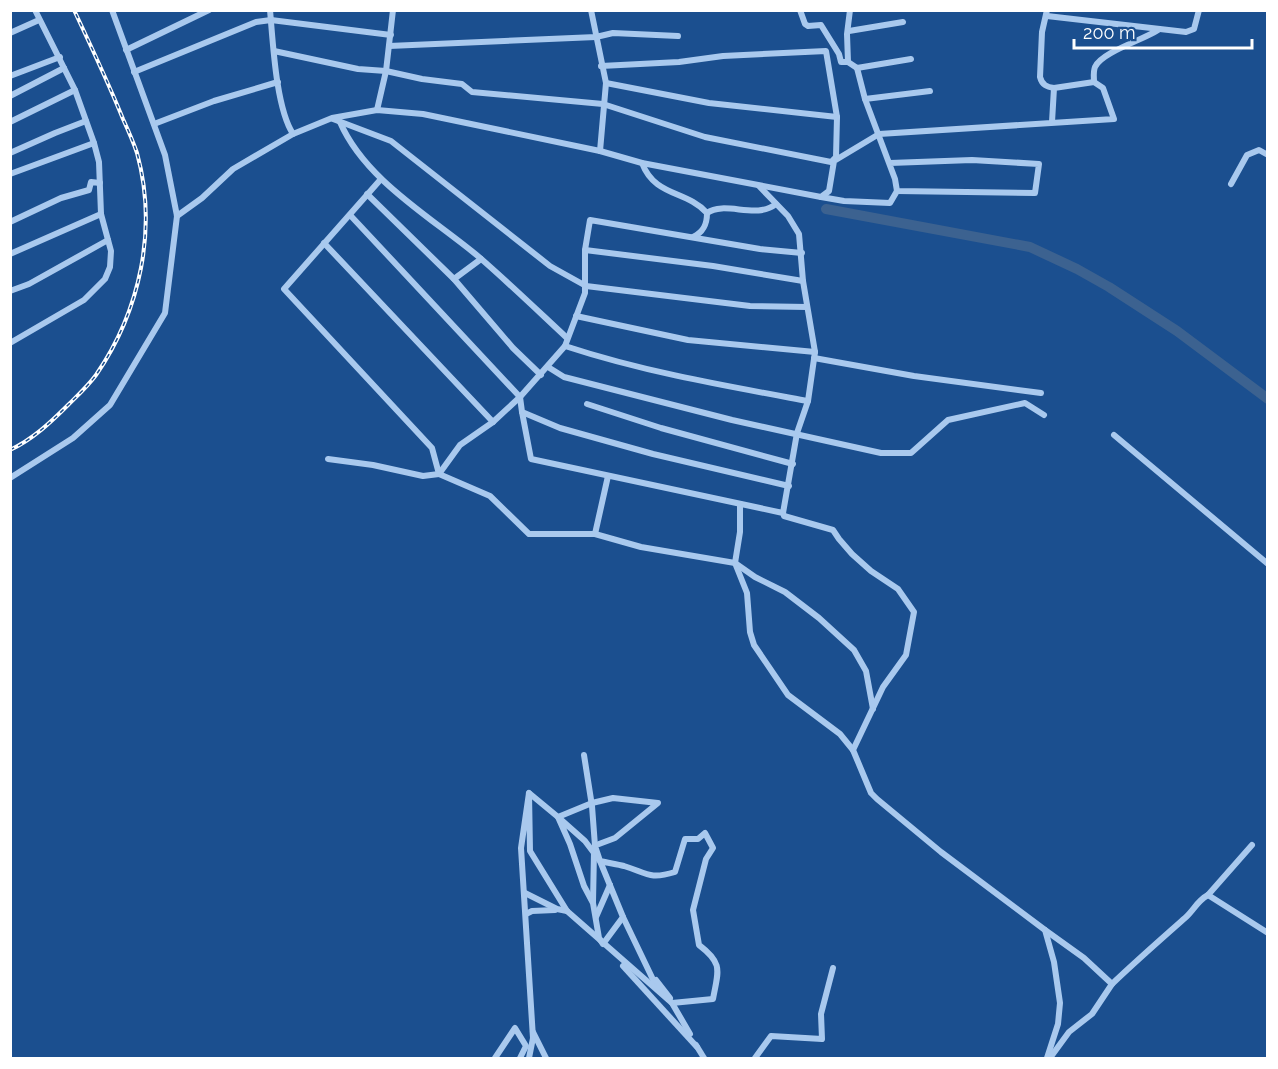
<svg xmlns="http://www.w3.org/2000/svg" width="1278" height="1069" font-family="Raleway,sans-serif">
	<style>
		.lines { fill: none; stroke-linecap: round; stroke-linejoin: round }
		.river { stroke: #3c6290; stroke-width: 10 }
		.minor { stroke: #a9c9ee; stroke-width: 6 }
		.rail-casing { stroke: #fff; stroke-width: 4 }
		.rail { stroke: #1b4f8f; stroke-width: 1.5; stroke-dasharray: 4.5; stroke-linecap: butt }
	</style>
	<rect width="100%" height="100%" fill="#1b4f8f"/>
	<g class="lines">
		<path class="river" d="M 826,209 L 1030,247 L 1077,269 L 1109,287 L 1177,331 L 1268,399"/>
		<g class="minor">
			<path d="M 591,10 L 606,83 L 600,151"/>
			<path d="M 800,10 L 805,24 L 808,26 L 821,25 L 839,54 L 841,62 L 848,62"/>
			<path d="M 850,10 L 847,34 L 848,62 L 857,68 L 911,59"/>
			<path d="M 1047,10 L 1042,32 L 1040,77 C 1042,85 1047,87 1054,88"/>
			<path d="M 1047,16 L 1186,32 L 1194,29 L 1199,10"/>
			<path d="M 849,31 L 903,22"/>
			<path d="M 10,33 L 39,20"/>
			<path d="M 389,46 L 596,37 L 613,33 L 678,36"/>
			<path d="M 126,50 L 209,10"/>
			<path d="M 274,51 L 358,69 L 386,71 L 422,79 L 462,84 L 472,92 L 603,104 L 705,137 L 831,162 L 836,157 L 837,117 L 826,51 L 723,56 L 679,62 L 601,66"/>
			<path d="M 857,68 L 865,99 L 930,91"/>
			<path d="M 134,72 L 256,22 L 271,20 L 391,35"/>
			<path d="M 10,76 L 60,57"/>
			<path d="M 1094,82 C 1094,77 1093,72 1095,67 C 1102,52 1143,40 1158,30"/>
			<path d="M 606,83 L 709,103 L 837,117"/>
			<path d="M 10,96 L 64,68"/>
			<path d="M 865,99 L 895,179 L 897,191 L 1035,193 L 1039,164 L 972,160 L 890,163"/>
			<path d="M 377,110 L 386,71 L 393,10"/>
			<path d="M 333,119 L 391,141 L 550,266 L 586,286 L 750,306 L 807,307"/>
			<path d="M 10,122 L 75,90"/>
			<path d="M 340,122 C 365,180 431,217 479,257 C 509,283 538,311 567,338"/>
			<path d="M 154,124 L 214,101 L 278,82"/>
			<path d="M 293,134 L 332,118 L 377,110 L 423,114 L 600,151 L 642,163 L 821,197 L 829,191 L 834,161 L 879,134 L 1114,119 L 1103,88 L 1094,82 L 1054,88 L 1052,122"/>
			<path d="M 10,153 L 55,133 L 86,121"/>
			<path d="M 642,163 C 655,197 686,190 707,213 C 707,224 704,232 693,237"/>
			<path d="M 10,174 L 94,143"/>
			<path d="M 381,179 L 284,289 L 432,448 L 439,474 L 490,496 L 529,534 L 595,534 L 641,547 L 735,563 L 755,577 L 785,592 L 819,618 L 854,650 L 866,671 L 873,709"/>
			<path d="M 1231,184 L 1247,155 L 1259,150 L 1268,155"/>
			<path d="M 759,186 L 788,216 L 799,234 L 803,281 L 815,352 L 808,401 L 797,433 L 783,513"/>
			<path d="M 367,194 L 454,279 L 513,348 L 541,375"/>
			<path d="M 821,197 L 844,201 L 890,203 L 897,191"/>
			<path d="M 707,213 C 725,200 756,220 776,204"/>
			<path d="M 350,215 L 520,397 L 522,412 L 560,428 L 653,454 L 789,486"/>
			<path d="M 177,216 L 202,198 L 233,169 L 293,134 C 276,108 273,43 270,10"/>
			<path d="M 10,222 L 61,198 L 89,190 L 91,182 L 100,183"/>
			<path d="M 324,243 L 493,422"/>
			<path d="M 585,250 L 713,266 L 803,281"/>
			<path d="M 10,254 L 101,214"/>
			<path d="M 454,279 L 481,259"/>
			<path d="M 10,291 L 29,284 L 108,240"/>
			<path d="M 576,316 L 688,340 L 815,352"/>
			<path d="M 10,343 L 84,300 L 105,279 L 110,267 L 111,251 L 101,214 L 99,162 L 94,143 L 75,90 L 35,10"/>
			<path d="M 565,346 C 644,372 726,386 808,401"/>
			<path d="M 814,358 L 914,376 L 1041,393"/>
			<path d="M 548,367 L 564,377 L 732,420 L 881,453 L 911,453 L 948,420 L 1025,403 L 1044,415"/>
			<path d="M 587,404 L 661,428 L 793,464"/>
			<path d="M 522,412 L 531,459 L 783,513 L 784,516 L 833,530 L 839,539 L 852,554 L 871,571 L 898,589 L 914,612 L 906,655 L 883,687 L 853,750 L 871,793 L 877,799 L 941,852 L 1045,930 L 1054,962 L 1060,1003 L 1058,1024 L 1047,1058"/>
			<path d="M 1114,435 L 1268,564"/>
			<path d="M 328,459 L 373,465 L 423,476 L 439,474 L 460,445 L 493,422 L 520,397 L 565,346 L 585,293 L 585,250 L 590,220 L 760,249 L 802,253"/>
			<path d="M 10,478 L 73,438 L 110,405 L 165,313 L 177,216 L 165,155 L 112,10"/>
			<path d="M 740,504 L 740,532 L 735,563 L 747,593 L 750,632 L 754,645 L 788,695 L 840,734 L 853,750"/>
			<path d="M 595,534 L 608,476"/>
			<path d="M 529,793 L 558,817 L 592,803 L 613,798 L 658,803 L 615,838 L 599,844"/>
			<path d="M 558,817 L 585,841 L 600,861 L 623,917 L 603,944 L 599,938 L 593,903 L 584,886 L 570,844 Z"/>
			<path d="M 1252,845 L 1208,895 L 1268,933"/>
			<path d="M 525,893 L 557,909 L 567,911"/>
			<path d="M 593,902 L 594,852"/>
			<path d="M 526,914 L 532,911 L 555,910"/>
			<path d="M 596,917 L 610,885"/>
			<path d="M 623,917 L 658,990"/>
			<path d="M 1045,930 L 1084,958 L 1112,984 C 1136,961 1160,940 1185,918 C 1194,910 1197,901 1208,895"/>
			<path d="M 623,966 L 697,1047"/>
			<path d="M 656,980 L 670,998"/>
			<path d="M 672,1003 L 690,1034"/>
			<path d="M 533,1032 L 546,1058"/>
			<path d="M 696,1045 L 704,1058"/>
			<path d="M 495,1058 L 515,1028 L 526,1046 L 520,1058"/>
			<path d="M 529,1058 L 533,1038 L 521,848 L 529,793 L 530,851 L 567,911 L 672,1003 L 713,999 C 718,971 724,964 699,945 L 693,910 L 706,859 L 713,848 L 705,833 L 698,839 L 685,839 L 675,872 C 649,880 647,873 624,866 C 616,864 608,863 600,861 L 595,846 L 592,806 L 584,755"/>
			<path d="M 755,1058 L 771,1036 L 822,1039 L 821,1014 L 833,968"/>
			<path d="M 1050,1058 L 1069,1032 L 1092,1014 L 1112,984"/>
		</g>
		<g class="rail-casing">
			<path id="rail" d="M 10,450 C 33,439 50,423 68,405 C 77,396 88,386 96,375 C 140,311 158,229 137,153 C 133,141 128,130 123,119 C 108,82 91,46 74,10"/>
		</g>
		<use href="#rail" class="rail"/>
	</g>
	<rect width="1278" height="1069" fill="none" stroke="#ffffff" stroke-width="24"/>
	<path d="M1074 39v9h178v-9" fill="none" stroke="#ffffff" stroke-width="3"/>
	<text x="1083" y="39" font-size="18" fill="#ffffff" stroke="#1b4f8f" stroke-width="4.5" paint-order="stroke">200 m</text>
</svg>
